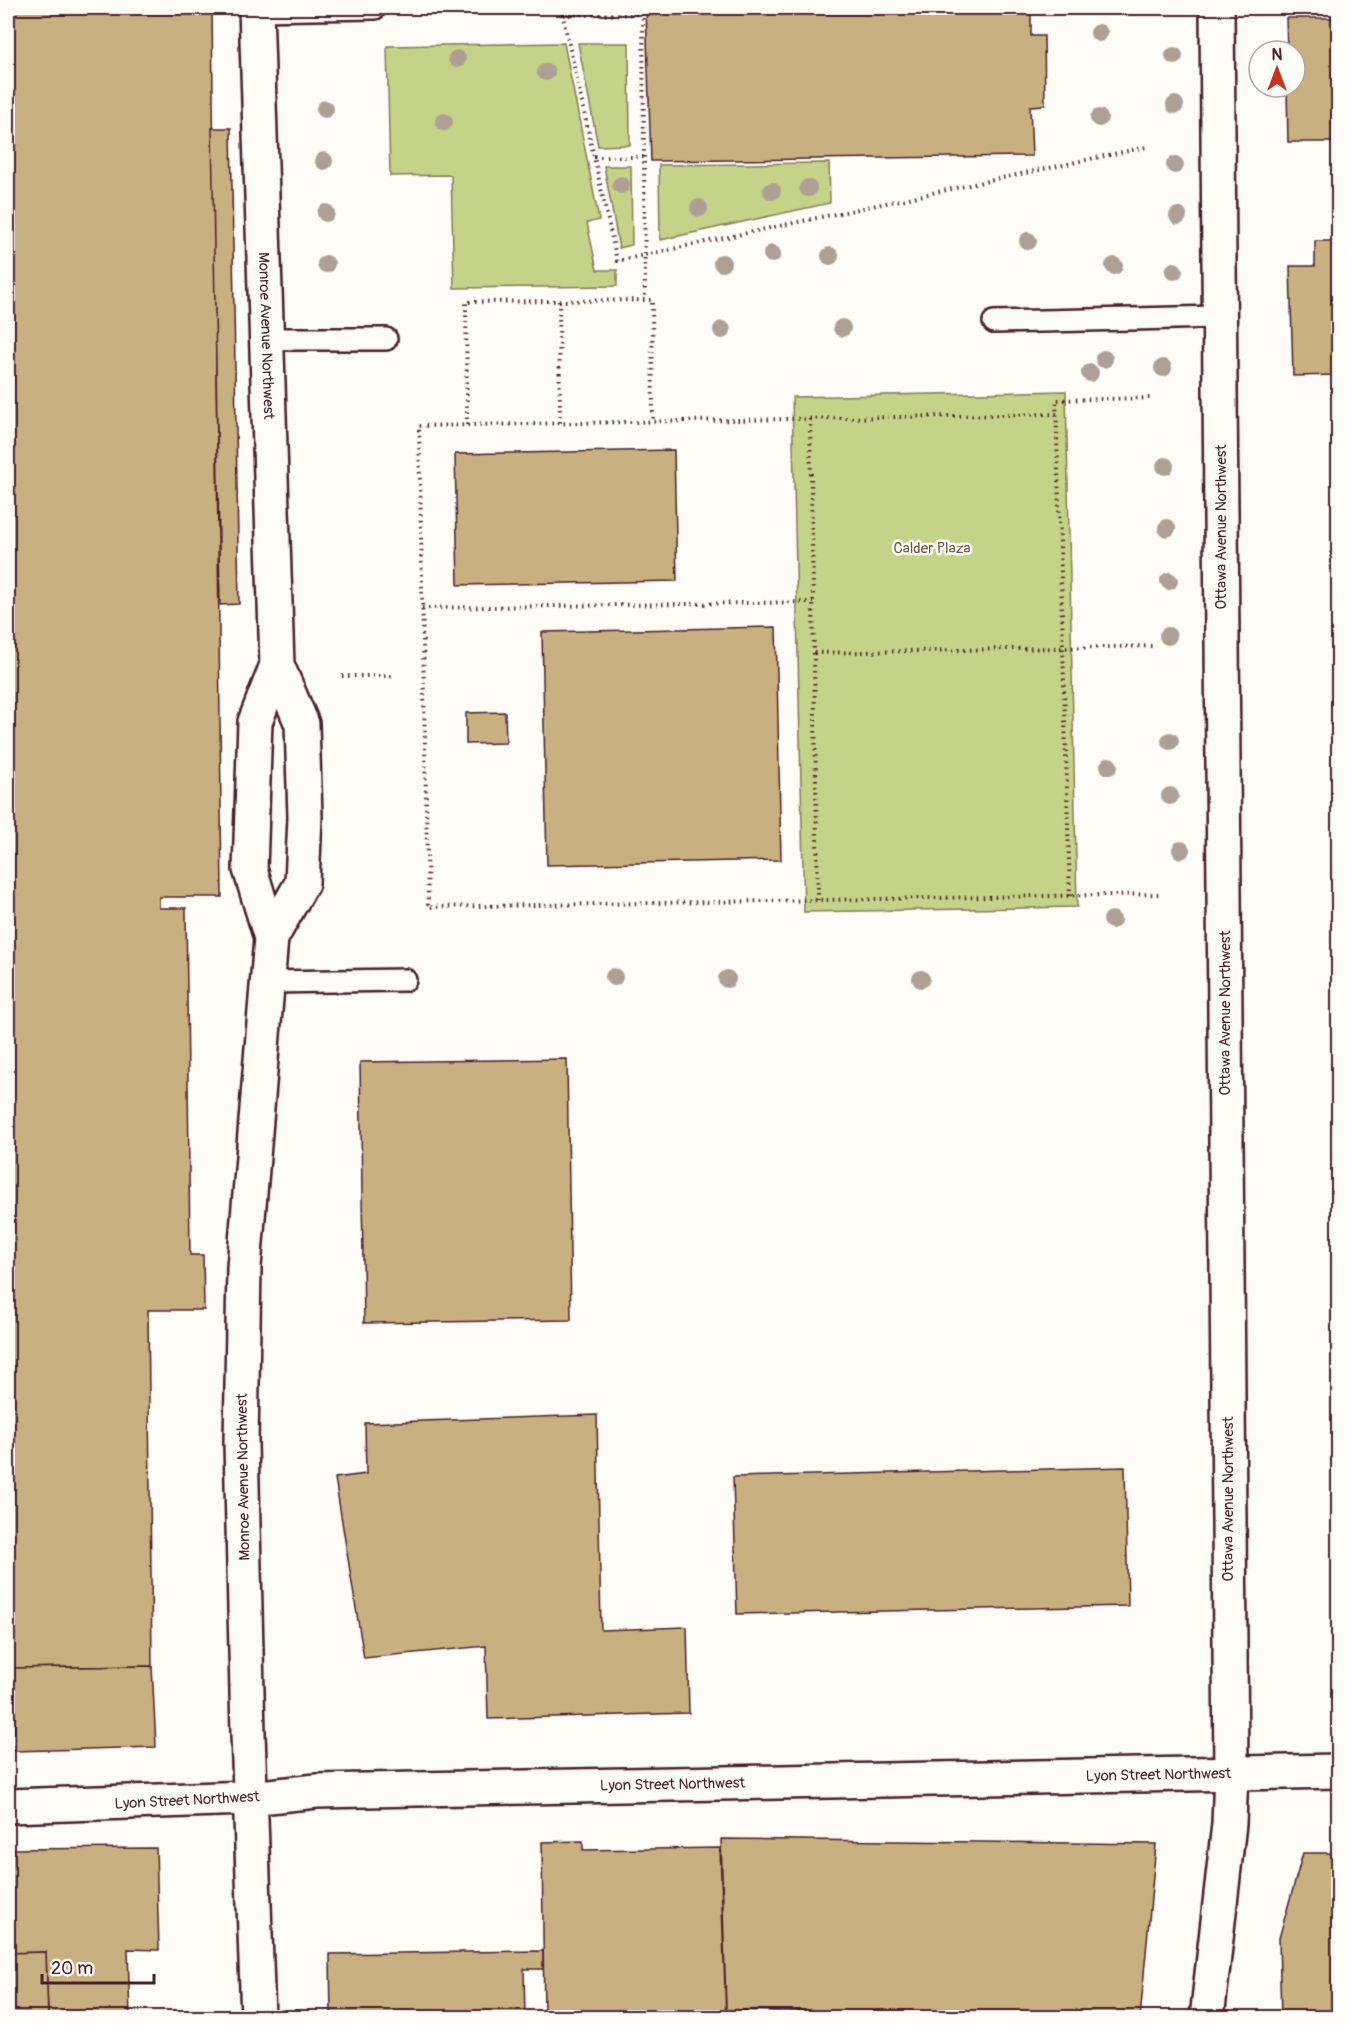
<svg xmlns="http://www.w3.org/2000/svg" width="1346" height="2025" font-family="Pangolin,sans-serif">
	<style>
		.green { fill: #c4d387; stroke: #877959; stroke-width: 1.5 }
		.building { fill: #c9b080; stroke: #4a1f2b; stroke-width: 1.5 }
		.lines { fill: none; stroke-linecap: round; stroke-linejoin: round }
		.lane-casing { stroke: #4a1f2b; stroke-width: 26 }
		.street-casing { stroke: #4a1f2b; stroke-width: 38 }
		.secondary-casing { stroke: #4a1f2b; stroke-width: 38 }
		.path { stroke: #4a1f2b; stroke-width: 4; stroke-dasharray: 1.5 4.5; stroke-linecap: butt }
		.lane { stroke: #fdfcf7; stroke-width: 21 }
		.street { stroke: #fdfcf7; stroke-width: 33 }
		.secondary { stroke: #fdfcf7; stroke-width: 33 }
		.tree { fill: #afa096 }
		.labels { text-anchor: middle; stroke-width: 5; stroke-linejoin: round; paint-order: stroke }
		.street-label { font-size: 15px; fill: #4a1f2b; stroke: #fdfcf7 }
		.park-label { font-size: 15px; fill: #6f5547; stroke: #fdfcf7 }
	</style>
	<rect width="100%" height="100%" fill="#fdfcf7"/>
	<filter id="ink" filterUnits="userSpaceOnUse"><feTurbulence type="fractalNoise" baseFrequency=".0167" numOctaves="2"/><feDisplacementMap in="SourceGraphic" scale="12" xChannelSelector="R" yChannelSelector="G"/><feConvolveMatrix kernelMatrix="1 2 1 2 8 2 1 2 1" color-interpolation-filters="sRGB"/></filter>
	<g filter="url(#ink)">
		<g class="green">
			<path d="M 564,43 L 599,220 L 587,223 L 597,270 L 617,270 L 617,286 L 454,288 L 451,175 L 390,176 L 387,46 Z"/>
			<path d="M 578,43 L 629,43 L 630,145 L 598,146 Z"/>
			<path d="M 829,163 L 830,203 L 660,240 L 659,165 Z"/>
			<path d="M 604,166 L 631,166 L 632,245 L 619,248 Z"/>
			<path d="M 1066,391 L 1077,907 L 804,912 L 792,397 Z"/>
		</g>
		<g class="building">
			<path d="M 8,8 L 212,8 L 222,897 L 159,897 L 159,908 L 186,908 L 190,1255 L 203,1255 L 204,1310 L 148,1310 L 152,1666 L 14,1668 L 15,1746 L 8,1747 Z"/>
			<path d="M 646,8 L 1031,8 L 1031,36 L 1044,36 L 1045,105 L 1030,106 L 1032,156 L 651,161 Z"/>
			<path d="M 1286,18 L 1338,18 L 1338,142 L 1288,142 L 1287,87 L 1295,87 L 1295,51 L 1287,51 Z"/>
			<path d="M 212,128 L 231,128 L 239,604 L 220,605 Z"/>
			<path d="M 1315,241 L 1338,241 L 1338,375 L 1293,376 L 1290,266 L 1315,266 Z"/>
			<path d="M 674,450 L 677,581 L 458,585 L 455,454 Z"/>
			<path d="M 776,627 L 781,860 L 547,865 L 542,632 Z"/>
			<path d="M 505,712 L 506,743 L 466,744 L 466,713 Z"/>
			<path d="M 1337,822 L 1338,822 L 1338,882 Z"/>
			<path d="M 567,1059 L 571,1320 L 364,1323 L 360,1062 Z"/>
			<path d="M 597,1415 L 601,1630 L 687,1627 L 689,1713 L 488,1719 L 486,1646 L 364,1658 L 335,1478 L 366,1474 L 365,1423 Z"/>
			<path d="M 1125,1467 L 1128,1606 L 737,1614 L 733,1477 Z"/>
			<path d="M 152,1666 L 156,1747 L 15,1751 L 14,1668 Z"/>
			<path d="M 721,1839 L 1156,1844 L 1140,2018 L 841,2018 L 841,2012 L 726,2010 Z"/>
			<path d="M 583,1841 L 583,1850 L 720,1848 L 726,2018 L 544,2018 L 542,1842 Z"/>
			<path d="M 156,1848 L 159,1950 L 128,1949 L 130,2018 L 48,2018 L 46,1952 L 8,1953 L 8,1849 Z"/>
			<path d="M 1303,1853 L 1338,1853 L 1338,2018 L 1281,2018 L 1279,1938 Z"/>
			<path d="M 543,1951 L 543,1969 L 524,1969 L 525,2018 L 331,2018 L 330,1954 Z"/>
			<path d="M 46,1952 L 48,2018 L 8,2018 L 8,1953 Z"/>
		</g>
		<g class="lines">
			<g class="lane-casing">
				<g id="lane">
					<path d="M 256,10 L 375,8"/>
					<path d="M 994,322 L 1220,317"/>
					<path d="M 267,339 L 386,339"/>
					<path d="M 268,982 L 405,980"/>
				</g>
			</g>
			<g class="street-casing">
				<path id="street" d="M 8,1806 L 250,1798"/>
			</g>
			<g class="secondary-casing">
				<g id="secondary">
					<path id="s1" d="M 256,8 L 277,665 L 302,724 L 305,817 L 302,883 L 271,938"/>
					<path id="s2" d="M 250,1798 L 317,1791 L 1338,1771"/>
					<path d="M 258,2018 L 248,1733 L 241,1443 L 244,1267 L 271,938 L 250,869 L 255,722 L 277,665"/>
					<path d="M 1207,2018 L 1229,1824 L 1231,1772 L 1217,8"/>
				</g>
			</g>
			<g class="path">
				<path d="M 561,8 L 617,261 L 1146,147"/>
				<path d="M 563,15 L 643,14 L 645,300"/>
				<path d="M 594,157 L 644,157"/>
				<path d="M 559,301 L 560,423"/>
				<path d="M 1057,414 L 419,426 L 428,907 L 1161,894"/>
				<path d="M 810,419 L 818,900"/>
				<path d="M 467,425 L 466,302 L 652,300 L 653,422"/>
				<path d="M 422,608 L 813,602"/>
				<path d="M 814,653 L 1156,646"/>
				<path d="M 342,676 L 396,676"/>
				<path d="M 1070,896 L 1056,400 L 1151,398"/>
			</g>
			<use href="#lane" class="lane"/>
			<use href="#street" class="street"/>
			<use href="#secondary" class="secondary"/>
		</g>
		<g class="tree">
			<circle cx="1099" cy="33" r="9"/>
			<circle cx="1174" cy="56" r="9"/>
			<circle cx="457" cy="59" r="9"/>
			<circle cx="546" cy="72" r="9"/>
			<circle cx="1175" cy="105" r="9"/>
			<circle cx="325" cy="109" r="9"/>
			<circle cx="1099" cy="118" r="9"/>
			<circle cx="444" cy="122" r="9"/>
			<circle cx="324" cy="161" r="9"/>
			<circle cx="1175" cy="165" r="9"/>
			<circle cx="621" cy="185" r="9"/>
			<circle cx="808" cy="188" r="9"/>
			<circle cx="772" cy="191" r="9"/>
			<circle cx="699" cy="208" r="9"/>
			<circle cx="326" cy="213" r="9"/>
			<circle cx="1178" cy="216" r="9"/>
			<circle cx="1028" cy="241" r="9"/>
			<circle cx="772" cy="254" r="9"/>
			<circle cx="830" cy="256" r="9"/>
			<circle cx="722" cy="263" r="9"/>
			<circle cx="326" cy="264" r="9"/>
			<circle cx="1114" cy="266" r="9"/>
			<circle cx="1174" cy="271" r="9"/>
			<circle cx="842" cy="328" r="9"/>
			<circle cx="722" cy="330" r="9"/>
			<circle cx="1104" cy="359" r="9"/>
			<circle cx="1163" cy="368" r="9"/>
			<circle cx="1090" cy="373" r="9"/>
			<circle cx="1165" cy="466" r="9"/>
			<circle cx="1167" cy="528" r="9"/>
			<circle cx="1169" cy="581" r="9"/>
			<circle cx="1168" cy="636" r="9"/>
			<circle cx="1170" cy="741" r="9"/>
			<circle cx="1109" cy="766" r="9"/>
			<circle cx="1170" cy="796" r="9"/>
			<circle cx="1181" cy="850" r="9"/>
			<circle cx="1112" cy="920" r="9"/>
			<circle cx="614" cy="977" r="9"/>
			<circle cx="727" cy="979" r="9"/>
			<circle cx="921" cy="979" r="9"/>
		</g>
	</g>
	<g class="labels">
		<g class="street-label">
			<text dy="5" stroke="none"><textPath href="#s1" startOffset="328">Monroe Avenue Northwest</textPath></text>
			<text transform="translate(1221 527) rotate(-90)" y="5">Ottawa Avenue Northwest</text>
			<text transform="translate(1225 1013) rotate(-90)" y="5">Ottawa Avenue Northwest</text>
			<text transform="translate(243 1477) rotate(-91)" y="5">Monroe Avenue Northwest</text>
			<text transform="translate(1228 1499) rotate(-90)" y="5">Ottawa Avenue Northwest</text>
			<text dy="5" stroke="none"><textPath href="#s2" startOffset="909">Lyon Street Northwest</textPath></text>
			<text dy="5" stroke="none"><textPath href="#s2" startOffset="423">Lyon Street Northwest</textPath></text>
			<text transform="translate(187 1800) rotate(-3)" y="5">Lyon Street Northwest</text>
		</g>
		<g class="park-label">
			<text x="932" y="553">Calder Plaza</text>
		</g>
	</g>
	<rect width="1346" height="2025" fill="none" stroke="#fdfcf7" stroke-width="30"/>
	<rect x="15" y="15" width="1316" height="1995" fill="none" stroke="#4a1f2b" stroke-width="2" filter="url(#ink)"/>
	<g transform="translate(1277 69)"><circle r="28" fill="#fdfcf7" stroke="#b5a4a5" stroke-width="1.5"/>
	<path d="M0-4.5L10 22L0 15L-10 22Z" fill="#c8321e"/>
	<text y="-9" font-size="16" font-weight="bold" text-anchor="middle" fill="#4a1f2b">N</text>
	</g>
	<path d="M42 1974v9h112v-9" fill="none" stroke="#4a1f2b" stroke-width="3"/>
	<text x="51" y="1974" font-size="18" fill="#4a1f2b" stroke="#fdfcf7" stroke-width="4.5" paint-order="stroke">20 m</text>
</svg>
